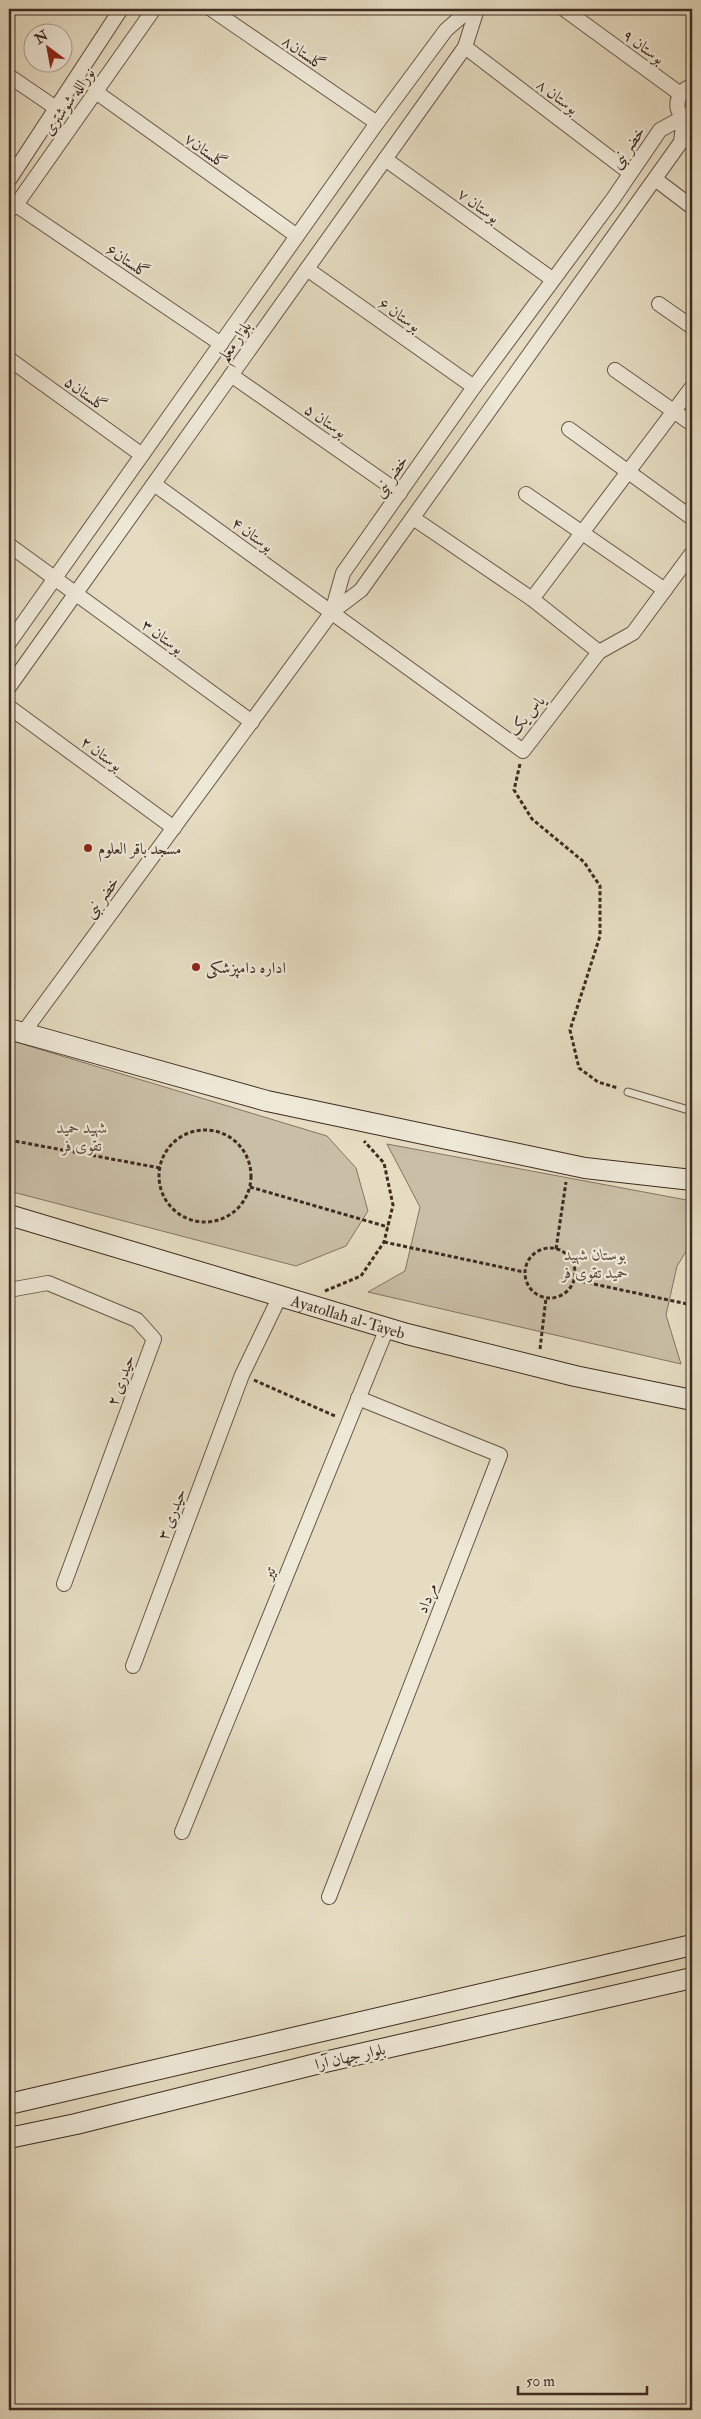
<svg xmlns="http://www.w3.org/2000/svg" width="701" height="2419" font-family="'IM FELL Double Pica',Amiri,serif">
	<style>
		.green { fill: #c9bea6; stroke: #847464 }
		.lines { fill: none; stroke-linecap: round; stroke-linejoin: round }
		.lane-casing { stroke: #68574a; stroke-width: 9 }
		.street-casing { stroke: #68574a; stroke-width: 16 }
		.secondary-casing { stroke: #3e2b22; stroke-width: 22 }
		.path { stroke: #3e2b22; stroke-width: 3; stroke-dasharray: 4 2.5; stroke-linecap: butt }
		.lane { stroke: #eee8d7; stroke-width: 7 }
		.street { stroke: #eee8d7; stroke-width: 14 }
		.secondary { stroke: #eee8d7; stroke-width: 20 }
		.poi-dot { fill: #8f2418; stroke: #eee8d7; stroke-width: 2 }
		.labels { text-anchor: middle; stroke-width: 4.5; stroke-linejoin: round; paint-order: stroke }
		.street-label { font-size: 16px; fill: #3e2b22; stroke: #eee8d7 }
		.poi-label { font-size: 16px; fill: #3e2b22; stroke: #eee8d7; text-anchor: start }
		.park-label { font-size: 16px; font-style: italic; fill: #5a483c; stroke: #eee8d7 }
	</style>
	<rect width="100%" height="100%" fill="#e5dcc1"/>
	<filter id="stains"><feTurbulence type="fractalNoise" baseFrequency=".004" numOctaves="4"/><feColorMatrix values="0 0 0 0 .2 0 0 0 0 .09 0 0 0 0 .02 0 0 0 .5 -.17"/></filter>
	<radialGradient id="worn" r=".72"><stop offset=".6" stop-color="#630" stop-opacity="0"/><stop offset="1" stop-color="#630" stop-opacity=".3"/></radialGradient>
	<g class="green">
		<path d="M 9,1040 L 327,1136 L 356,1168 L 368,1211 L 346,1246 L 296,1266 L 9,1191 Z"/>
		<path d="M 387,1144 L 692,1201 L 692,1242 L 677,1266 L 666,1315 L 681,1364 L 368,1292 L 405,1271 L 420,1207 Z"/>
	</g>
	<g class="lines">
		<g class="lane-casing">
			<path id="lane" d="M 628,1092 L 692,1111"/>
		</g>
		<g class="street-casing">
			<g id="street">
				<path d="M 211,9 L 377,123"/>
				<path d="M 564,9 L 679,93"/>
				<path d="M 465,47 L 630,173"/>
				<path d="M 9,76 L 56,108"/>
				<path d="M 96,92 L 297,236"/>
				<path d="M 684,117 L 681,142 L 361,590 L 332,612 L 343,573 L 474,387 L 613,199 L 660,130 Z"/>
				<path d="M 692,120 C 670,116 675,91 692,86"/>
				<path d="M 385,159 L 552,279"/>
				<path d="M 655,179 L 692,207"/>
				<path d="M 9,180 L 121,9"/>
				<path d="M 16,205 L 221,344"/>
				<path d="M 9,211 L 16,205 L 154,9"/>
				<path d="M 307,269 L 474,387"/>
				<path d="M 659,304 L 692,327"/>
				<path d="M 9,359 L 142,455"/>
				<path d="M 615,370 L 692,424"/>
				<path d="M 231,375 L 400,493"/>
				<path d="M 569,429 L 692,518"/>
				<path d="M 154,484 L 523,751 L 599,652 L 633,633 L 692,553"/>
				<path d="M 526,494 L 665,590"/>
				<path d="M 413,518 L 532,599"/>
				<path d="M 9,545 L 252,722"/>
				<path d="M 9,643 L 377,123 L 446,30 L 470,9"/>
				<path d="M 599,652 L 532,599 L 692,387"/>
				<path d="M 9,687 L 465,47 L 477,9"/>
				<path d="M 9,707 L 174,828"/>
				<path d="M 23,1033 L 332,612"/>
				<path d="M 9,1290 L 48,1283 L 137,1320 L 154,1339 L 64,1584"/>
				<path d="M 133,1666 L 242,1375 L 280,1296"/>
				<path d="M 182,1832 L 387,1328"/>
				<path d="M 329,1897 L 500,1455 L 358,1398"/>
			</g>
		</g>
		<g class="secondary-casing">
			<g id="secondary">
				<path d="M 9,1029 L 267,1101 L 585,1168 L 692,1180"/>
				<path id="s1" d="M 9,1215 L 407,1334 L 575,1376 L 692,1400"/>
				<path d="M 9,2104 L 692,1945"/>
				<path d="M 9,2138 L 76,2124 L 316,2064 L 692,1978"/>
			</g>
		</g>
		<g class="path">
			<path d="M 520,764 L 514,790 L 532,819 L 584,862 L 600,886 L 600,936 L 570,1030 L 579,1068 L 598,1082 L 618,1088"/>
			<circle cx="205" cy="1176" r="46"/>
			<path d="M 9,1140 L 160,1168"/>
			<path d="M 250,1187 L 388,1227"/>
			<path d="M 384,1242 L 524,1272"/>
			<circle cx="550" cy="1273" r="25"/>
			<path d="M 556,1249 L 566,1182"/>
			<path d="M 575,1280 L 692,1305"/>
			<path d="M 325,1291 L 361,1276 L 384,1242 L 393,1205 L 384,1163 L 364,1141"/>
			<path d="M 540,1349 L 546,1298"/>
			<path d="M 254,1380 L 335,1416"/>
		</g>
		<use href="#lane" class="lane"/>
		<use href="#street" class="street"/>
		<use href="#secondary" class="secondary"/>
	</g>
	<g class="poi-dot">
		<circle cx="88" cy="848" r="5"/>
		<circle cx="196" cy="967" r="5"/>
	</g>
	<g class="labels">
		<g class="street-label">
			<text transform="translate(644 46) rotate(36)" y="6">بوستان ۹</text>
			<text transform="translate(304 52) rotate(35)" y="6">گلستان۸</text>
			<text transform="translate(558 96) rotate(37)" y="6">بوستان ۸</text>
			<text transform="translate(68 101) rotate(-55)" y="6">نورالله شوشتری</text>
			<text transform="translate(627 147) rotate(-55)" y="6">خضر نبی</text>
			<text transform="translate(206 150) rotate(36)" y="6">گلستان۷</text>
			<text transform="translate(479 205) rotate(36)" y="6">بوستان ۷</text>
			<text transform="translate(128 260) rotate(34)" y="6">گلستان۶</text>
			<text transform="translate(400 314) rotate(35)" y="6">بوستان ۶</text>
			<text transform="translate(234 341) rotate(-55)" y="6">بلوار معلم</text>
			<text transform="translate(86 393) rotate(36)" y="6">گلستان۵</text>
			<text transform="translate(326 420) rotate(35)" y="6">بوستان ۵</text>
			<text transform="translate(390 476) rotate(-55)" y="6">خضر نبی</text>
			<text transform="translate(253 534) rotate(36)" y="6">بوستان ۴</text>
			<text transform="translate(163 636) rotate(36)" y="6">بوستان ۳</text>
			<text transform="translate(526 715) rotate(-50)" y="6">یاس یک</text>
			<text transform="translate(102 753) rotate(36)" y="6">بوستان ۲</text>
			<text transform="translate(101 897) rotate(-54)" y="6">خضر نبی</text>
			<text dy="6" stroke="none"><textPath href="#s1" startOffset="354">Ayatollah al-Tayeb</textPath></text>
			<text transform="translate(120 1380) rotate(-70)" y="6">حیدری ۲</text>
			<text transform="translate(171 1514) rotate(-69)" y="6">حیدری ۳</text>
			<text transform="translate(268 1573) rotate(-68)" y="6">تیر</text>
			<text transform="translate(426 1598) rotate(-69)" y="6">مرداد</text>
			<text transform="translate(350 2056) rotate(-13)" y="6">بلوار جهان آرا</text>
		</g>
		<g class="poi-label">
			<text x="98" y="854">مسجد باقر العلوم</text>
			<text x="206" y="973">اداره دامپزشکی</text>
		</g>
		<g class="park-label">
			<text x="82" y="1133">شهید حمید<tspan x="82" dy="18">تقوی فر</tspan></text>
			<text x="595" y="1260">بوستان شهید<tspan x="595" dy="18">حمید تقوی فر</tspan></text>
		</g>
	</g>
	<rect width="701" height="2419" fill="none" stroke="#e5dcc1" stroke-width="30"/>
	<rect x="10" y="10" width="681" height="2399" fill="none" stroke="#3e2b22" stroke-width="2.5"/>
	<rect x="15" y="15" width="671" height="2389" fill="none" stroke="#3e2b22"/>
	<g transform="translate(48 48) rotate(328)"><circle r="24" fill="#eee8d7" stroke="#a89c8f"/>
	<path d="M0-4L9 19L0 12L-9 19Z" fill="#8f2418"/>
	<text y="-8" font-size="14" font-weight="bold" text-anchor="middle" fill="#3e2b22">N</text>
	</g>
	<path d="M518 2386v8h129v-8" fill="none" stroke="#3e2b22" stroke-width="2.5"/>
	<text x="526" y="2386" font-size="15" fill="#3e2b22" stroke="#eee8d7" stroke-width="4" paint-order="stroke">50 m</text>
	<rect width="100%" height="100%" filter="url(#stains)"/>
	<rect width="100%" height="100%" fill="url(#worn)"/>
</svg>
